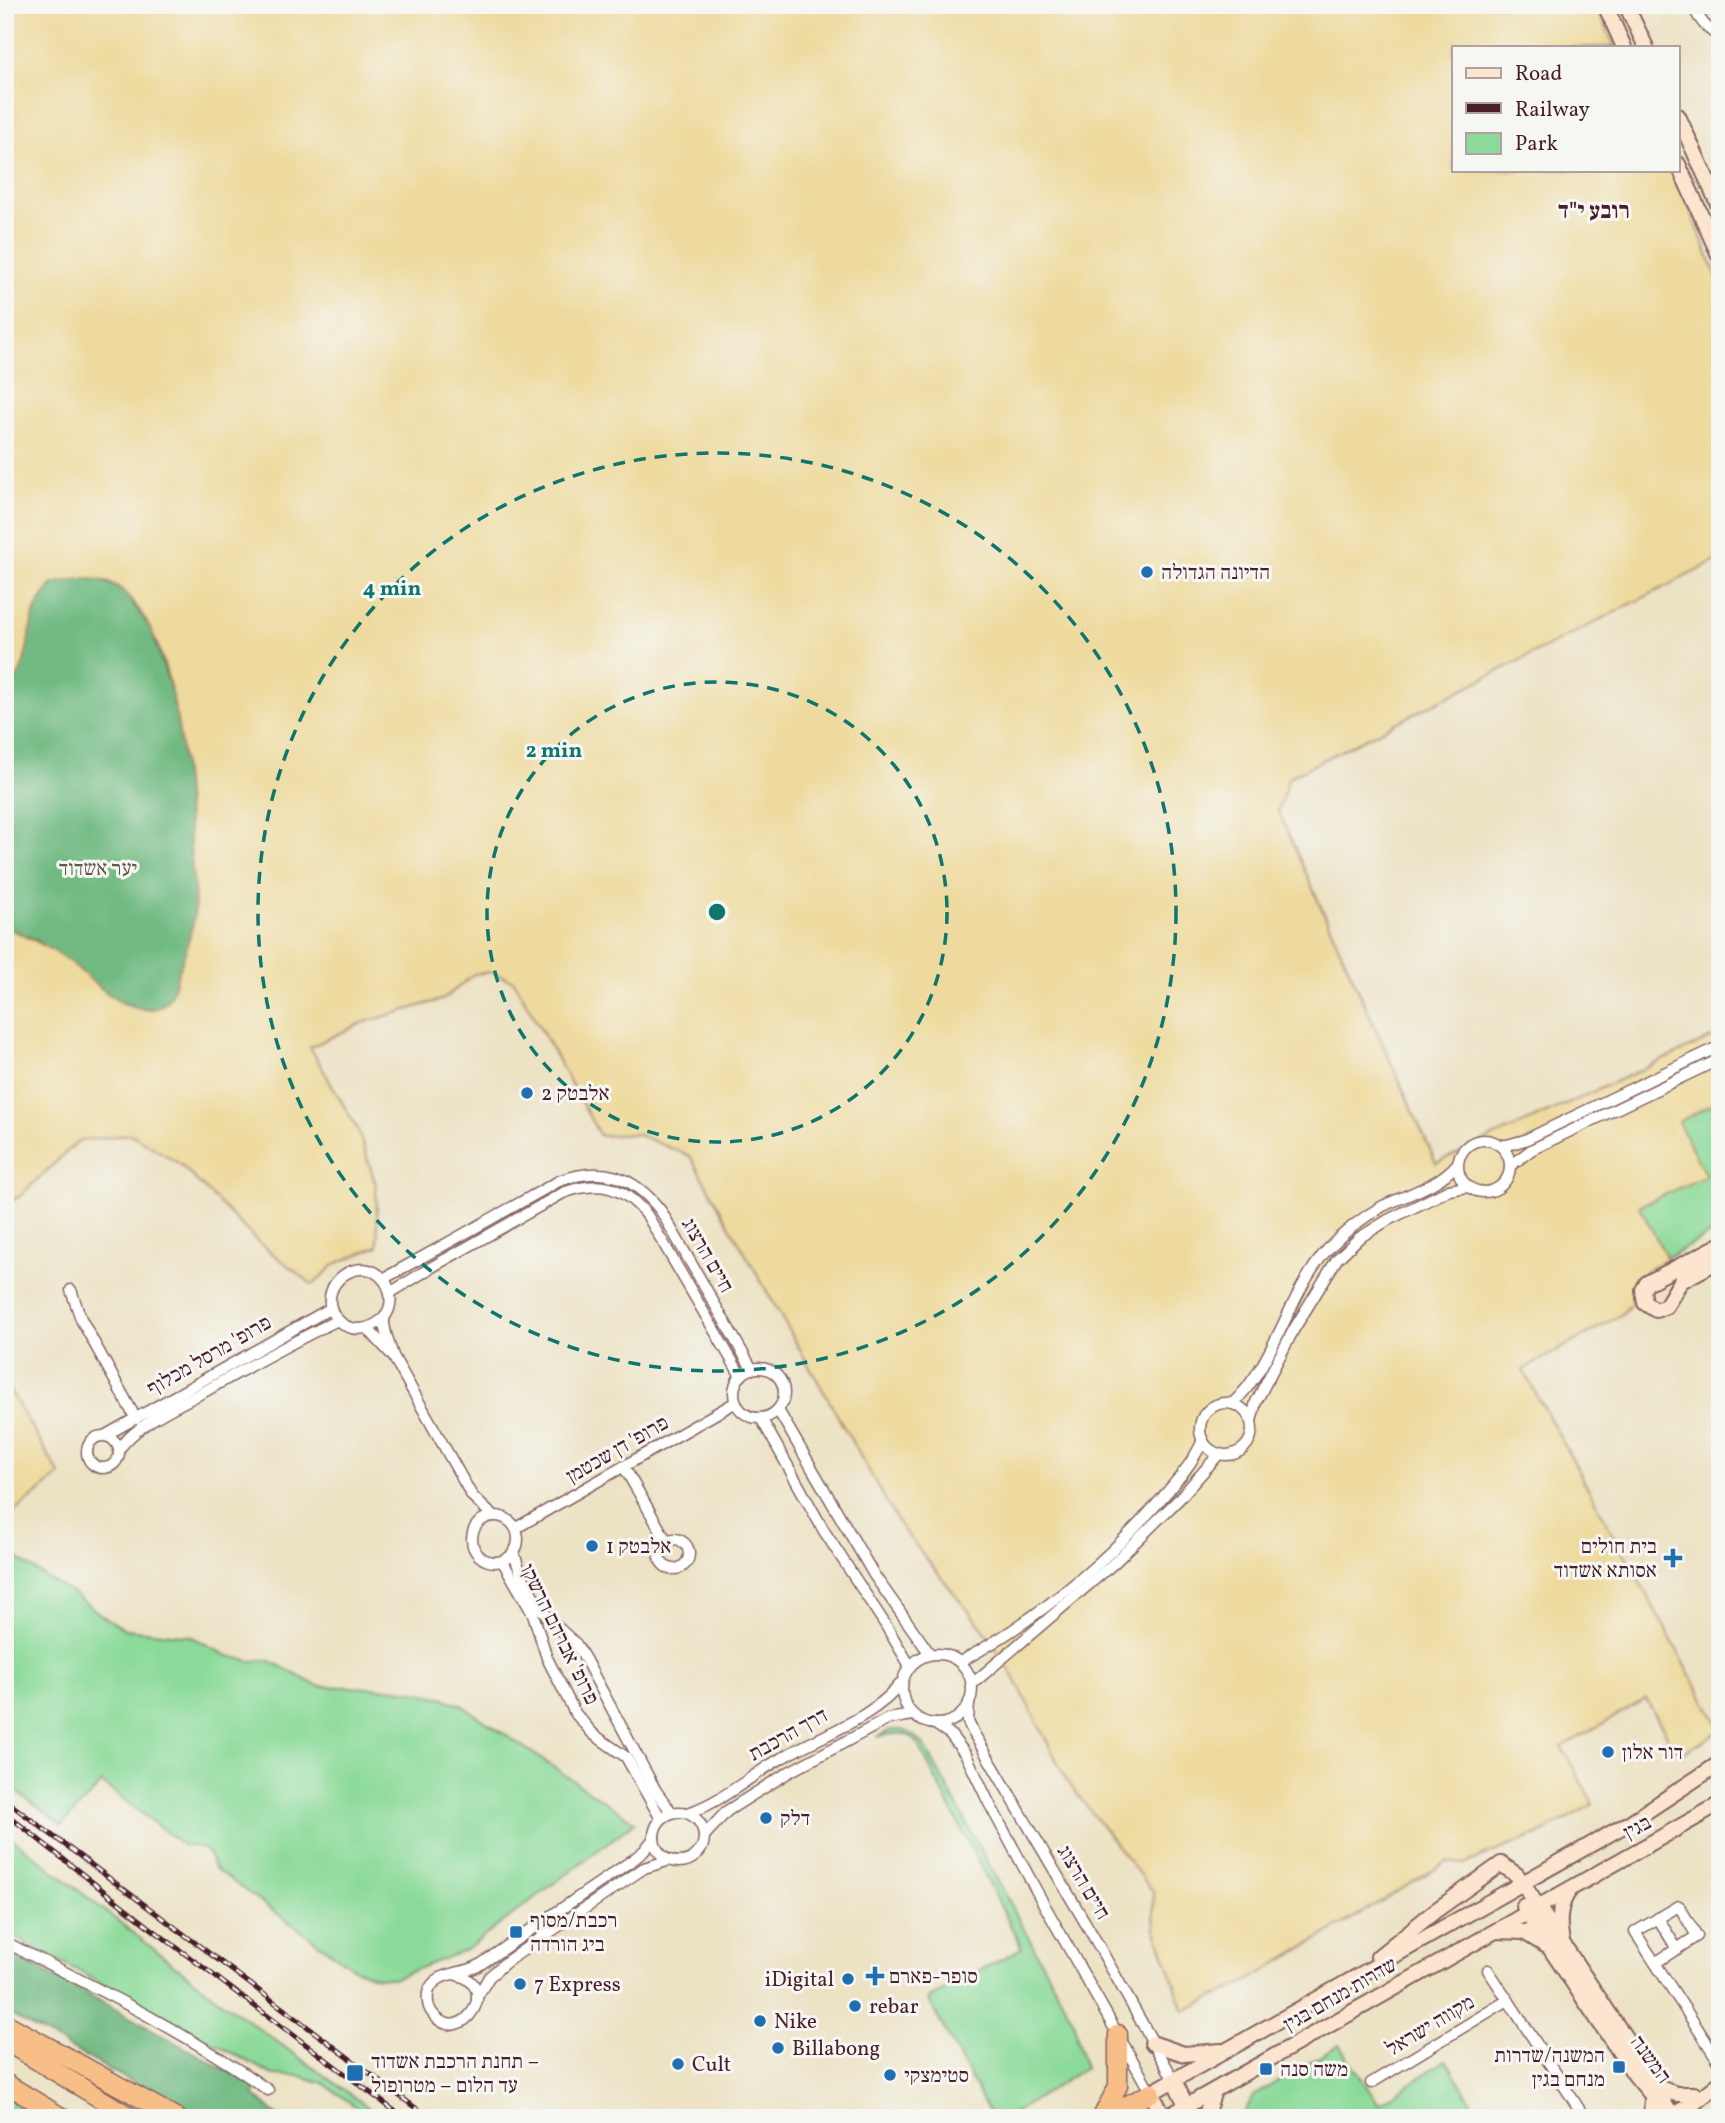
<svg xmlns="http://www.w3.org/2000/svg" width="1725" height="2123" font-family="Vollkorn,'Frank Ruhl Libre',serif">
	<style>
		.green { fill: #8bda99; stroke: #6a7c62; stroke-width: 2 }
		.forest { fill: #70ba81; stroke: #5d6c56; stroke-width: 2 }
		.sand { fill: #eeda9e; stroke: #9c7c64; stroke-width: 2 }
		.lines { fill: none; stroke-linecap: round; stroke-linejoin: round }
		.street-casing { stroke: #836361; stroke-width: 13 }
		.secondary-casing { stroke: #836361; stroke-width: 18 }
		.highway-casing { stroke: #836361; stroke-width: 21 }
		.street { stroke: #fff; stroke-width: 10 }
		.secondary { stroke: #fce5cf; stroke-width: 14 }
		.highway { stroke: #f7be88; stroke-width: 18 }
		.rail-casing { stroke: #4a1f2b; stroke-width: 5 }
		.rail { stroke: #f6f6f2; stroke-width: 2.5; stroke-dasharray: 8; stroke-linecap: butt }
		.ring { fill: none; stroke: #0f766e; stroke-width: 3.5; stroke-dasharray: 12 9 }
		.poi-dot { fill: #1f6fb2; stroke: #f6f6f2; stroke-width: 2.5 }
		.labels { text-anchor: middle; stroke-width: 6; stroke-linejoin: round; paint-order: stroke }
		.poi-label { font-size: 21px; fill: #4a1f2b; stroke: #f6f6f2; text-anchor: start }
		.park-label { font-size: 21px; fill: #5e574c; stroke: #f6f6f2 }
		.street-label { font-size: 21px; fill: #4a1f2b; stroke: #f6f6f2 }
		.neighbourhood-label { font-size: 23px; font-weight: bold; fill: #4a1f2b; stroke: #f6f6f2 }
		.centre { fill: #0f766e; stroke: #f6f6f2; stroke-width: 3.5 }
		.ring-label { font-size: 21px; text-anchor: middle; font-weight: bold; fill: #0f766e; stroke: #f6f6f2; stroke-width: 6; stroke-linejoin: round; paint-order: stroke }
	</style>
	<rect width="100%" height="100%" fill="#f6f6f2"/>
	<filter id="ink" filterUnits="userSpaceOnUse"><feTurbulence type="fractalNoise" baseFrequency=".0143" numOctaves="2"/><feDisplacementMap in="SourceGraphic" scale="14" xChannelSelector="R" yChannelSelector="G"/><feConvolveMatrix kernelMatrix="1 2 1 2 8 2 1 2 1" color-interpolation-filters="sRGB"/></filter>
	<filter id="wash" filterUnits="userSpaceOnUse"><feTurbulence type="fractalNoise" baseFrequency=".00686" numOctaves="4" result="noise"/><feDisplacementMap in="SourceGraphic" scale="28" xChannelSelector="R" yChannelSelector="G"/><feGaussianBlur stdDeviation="1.57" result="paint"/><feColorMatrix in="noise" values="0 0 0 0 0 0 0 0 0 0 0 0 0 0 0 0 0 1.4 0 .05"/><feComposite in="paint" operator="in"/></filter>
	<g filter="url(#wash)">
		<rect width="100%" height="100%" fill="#ece2c4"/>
		<g class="green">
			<path d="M 1720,1100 L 1720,1229 L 1667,1258 L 1639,1206 L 1705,1176 L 1678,1122 Z"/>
			<path d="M 5,1549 L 46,1578 L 74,1594 L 104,1617 L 125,1629 L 190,1636 L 228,1656 L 251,1661 L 269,1660 L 317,1686 L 398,1689 L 440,1697 L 461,1705 L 635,1822 L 466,1950 L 394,1978 L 377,1977 L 353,1968 L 214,1868 C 210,1850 202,1845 184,1846 L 102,1783 L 62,1825 L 5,1783 Z"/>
			<path d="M 890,1730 C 908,1728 915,1734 926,1748 L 1073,2020 L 1085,2068 L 1006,2118 L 992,2118 L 928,1999 L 1022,1948 L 918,1744 C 908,1729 891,1734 877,1737 Z"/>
			<path d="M 5,1833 L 219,2000 L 379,2115 L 372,2118 L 323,2083 L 300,2076 L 273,2075 L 5,1932 Z"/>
			<path d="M 1339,2045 L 1379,2104 L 1446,2060 L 1481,2118 L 1242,2118 L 1253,2096 Z"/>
			<path d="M 5,2095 L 43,2118 L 5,2118 Z"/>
		</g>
		<g class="forest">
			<path d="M 77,578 L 101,580 L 122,589 L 151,629 L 170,687 L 181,736 L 191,858 L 196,887 L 194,918 L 187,947 L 171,997 L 158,1008 L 141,1009 L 120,1002 L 36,940 L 5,927 L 5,690 L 12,685 L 37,606 L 52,584 Z"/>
			<path d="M 5,1953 L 69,1984 L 258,2088 L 254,2095 L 280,2118 L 197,2118 L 5,2012 Z"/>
		</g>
		<g class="sand">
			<path d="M 5,5 L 1595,5 L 1615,47 L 1454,47 L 1454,170 L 1675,170 L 1720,285 L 1720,559 L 1289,777 L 1278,811 L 1436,1163 L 1720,1034 L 1720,1100 L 1678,1122 L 1706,1176 L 1639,1206 L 1667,1258 C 1647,1270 1630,1278 1632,1303 L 1621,1315 L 1523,1370 L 1720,1728 L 1720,1731 L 1683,1753 L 1673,1746 L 1646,1699 L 1562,1747 L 1593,1804 L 1539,1834 L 1464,1864 L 1447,1862 L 1246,1982 L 1184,2011 L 1155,1928 L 1153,1892 L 1067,1781 L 1014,1677 L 984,1630 L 900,1526 L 690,1156 L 636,1134 L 600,1136 L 514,981 L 492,972 L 474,974 L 444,999 L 362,1023 L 310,1047 L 358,1130 L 376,1185 L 378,1246 L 335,1264 L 313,1285 L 259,1243 L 181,1165 L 131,1134 L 78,1141 L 19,1197 L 5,1204 L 5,927 C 26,936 47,946 66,959 C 89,976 124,1018 157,1008 C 171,1004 174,986 178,974 C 184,955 191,937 194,917 C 197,892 191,869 190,843 C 184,772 179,642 123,591 C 104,573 74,579 52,584 C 47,591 40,599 36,608 C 25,634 32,671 5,690 Z"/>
			<path d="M 5,1383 L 60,1475 L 13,1513 L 5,1509 Z"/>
		</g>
	</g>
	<g filter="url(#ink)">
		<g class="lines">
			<g class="street-casing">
				<g id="street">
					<path d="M 1693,5 C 1698,20 1707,29 1720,37"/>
					<circle cx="1484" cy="1166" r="26"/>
					<path d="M 1500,1145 L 1507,1145 L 1525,1140 L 1720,1046"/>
					<path d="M 1510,1166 L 1531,1150 L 1720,1059"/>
					<path d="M 383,1279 L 559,1181 C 601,1165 633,1175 661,1211 L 752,1369"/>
					<path d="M 71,1290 L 81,1319 L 136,1419"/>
					<path d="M 390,1293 L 432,1267 L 563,1193 C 599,1180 622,1185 647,1215 L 741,1376"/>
					<path d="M 384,1318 C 370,1331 350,1334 336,1318 C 315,1290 352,1255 379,1275 C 389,1283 393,1297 389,1309 C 389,1310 384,1318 384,1319 C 383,1329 390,1346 393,1356"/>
					<path d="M 368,1329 L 393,1356 L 472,1496 L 493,1516"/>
					<circle cx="759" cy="1393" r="25"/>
					<circle cx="1226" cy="1429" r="26"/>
					<path d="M 1232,1404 C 1275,1365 1288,1293 1328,1249 C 1344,1232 1363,1217 1383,1206 C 1408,1194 1438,1186 1457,1164"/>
					<path d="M 778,1410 L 874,1575 L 930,1654"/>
					<path d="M 761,1418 L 824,1531 L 885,1624 L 910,1666"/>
					<path d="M 1251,1421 L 1256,1402 L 1294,1329 L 1337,1259 L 1359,1238 L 1388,1220 L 1449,1190 L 1467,1187"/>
					<path d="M 106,1435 L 331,1308"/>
					<circle cx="103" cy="1452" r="16"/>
					<path d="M 119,1449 C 140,1421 178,1406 209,1389 C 251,1365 294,1341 338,1320"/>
					<path d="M 624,1467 L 666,1540"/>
					<circle cx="495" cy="1539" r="23"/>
					<path d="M 516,1528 L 736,1402"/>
					<circle cx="674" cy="1554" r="15"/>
					<path d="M 514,1554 L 521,1574 L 538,1605 L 552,1622 L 576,1644 L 585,1659 L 656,1791 L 672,1813"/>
					<path d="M 503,1562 L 533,1614 L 547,1658 L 575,1713 L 593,1734 L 626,1757 L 661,1819"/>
					<circle cx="937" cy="1689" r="35"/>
					<path d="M 960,1662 C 1034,1621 1100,1568 1156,1505 C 1174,1484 1192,1465 1203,1440"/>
					<path d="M 971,1685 L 1114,1563 L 1179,1499 L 1219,1454"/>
					<path d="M 969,1702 L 968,1722 L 973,1732 L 1096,1941 L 1174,2080"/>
					<path d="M 935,1724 L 950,1734 L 966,1755 L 989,1803 L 1042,1901 L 1151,2093"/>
					<circle cx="679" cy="1837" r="25"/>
					<path d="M 688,1813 C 722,1802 750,1776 780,1759 C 819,1736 875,1718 902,1682"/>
					<path d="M 704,1836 L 727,1811 L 789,1772 L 888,1719 L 913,1715"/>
					<path d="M 1658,1918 L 1677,1949"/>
					<path d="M 5,1942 C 95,1987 186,2032 268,2090"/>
					<path d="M 1655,1963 L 1697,1936 L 1679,1906 L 1635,1932 L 1720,2063"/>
					<path d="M 1488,1970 L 1508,2000"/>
					<path d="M 453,1974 C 505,1982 461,2050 433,2014 C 428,2008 427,2001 428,1993 C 434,1971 462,1975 478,1966 L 634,1859 L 644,1851 L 654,1838"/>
					<path d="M 477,1997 L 489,1977 L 506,1962 L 644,1868 L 670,1860"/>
					<path d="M 1371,2083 L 1508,2000 L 1585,2118"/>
				</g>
			</g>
			<g class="secondary-casing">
				<g id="secondary">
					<path d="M 1605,5 L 1624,47"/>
					<path d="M 1626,5 L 1646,47"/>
					<path d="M 1678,116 L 1720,208"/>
					<path d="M 1678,164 L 1720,257"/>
					<path d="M 1720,1245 L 1647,1283 L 1643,1290 L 1645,1303 L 1656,1310 L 1666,1306 L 1681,1281 L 1720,1260"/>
					<path d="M 1524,1906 L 1533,1923 L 1635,2075 L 1660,2105"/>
					<path d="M 1496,1931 L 1524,1932 L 1545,1945"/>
					<path d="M 1562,1941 C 1558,1923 1558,1905 1570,1890"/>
					<path d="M 1378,1957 L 1435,1911 L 1501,1864 L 1517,1875 L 1646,2069 L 1671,2115"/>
					<path d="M 1152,2043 L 1184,2054 L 1221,2051"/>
					<path d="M 1174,2080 L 1192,2118"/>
					<path d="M 1657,2087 L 1676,2094 L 1694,2094"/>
					<path d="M 1165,2118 L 1151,2093 L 1629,1823 L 1720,1763"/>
					<path d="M 1165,2118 L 1720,1804"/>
					<path d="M 1205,2118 L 1214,2091"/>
					<path d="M 1651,2118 L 1652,2097"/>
					<path d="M 1667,2118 L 1693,2104 L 1720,2083"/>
				</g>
			</g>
			<g class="highway-casing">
				<g id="highway">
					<path d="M 5,2023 L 177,2118"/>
					<path d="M 5,2041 L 132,2118"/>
					<path d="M 5,2083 L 63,2118"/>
					<path d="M 1102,2117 L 1118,2086 L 1118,2034"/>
					<path d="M 1102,2118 L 1151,2093"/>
					<path d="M 1164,2118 L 1165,2118"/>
				</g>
			</g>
			<use href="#street" class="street"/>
			<use href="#secondary" class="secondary"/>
			<use href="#highway" class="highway"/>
			<g class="rail-casing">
				<g id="rail">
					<path d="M 5,1800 L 429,2118"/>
					<path d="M 5,1813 L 148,1926 L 404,2118"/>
				</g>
			</g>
			<use href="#rail" class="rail"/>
		</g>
	</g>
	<g class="ring">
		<circle cx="717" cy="912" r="230"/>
		<circle cx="717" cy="912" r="459"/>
	</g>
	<g class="poi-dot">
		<circle cx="1147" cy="572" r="7"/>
		<circle cx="527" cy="1093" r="7"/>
		<circle cx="592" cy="1546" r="7"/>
		<path d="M1669.5 1547.5h7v7h7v7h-7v7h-7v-7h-7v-7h7z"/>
		<circle cx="1608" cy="1752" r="7"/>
		<circle cx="766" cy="1818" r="7"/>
		<rect x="509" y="1925" width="14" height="14" rx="3.5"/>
		<path d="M871.5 1965.5h7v7h7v7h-7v7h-7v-7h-7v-7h7z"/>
		<circle cx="848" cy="1979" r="7"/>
		<circle cx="520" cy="1984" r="7"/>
		<circle cx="855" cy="2006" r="7"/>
		<circle cx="760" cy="2021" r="7"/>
		<circle cx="778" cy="2048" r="7"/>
		<circle cx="678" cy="2064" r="7"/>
		<rect x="1612" y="2060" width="14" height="14" rx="3.5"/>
		<rect x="1259" y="2062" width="14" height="14" rx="3.5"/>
		<rect x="346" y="2064" width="18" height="18" rx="3.5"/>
		<circle cx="890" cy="2075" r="7"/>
	</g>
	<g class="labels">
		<g class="poi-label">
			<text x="1161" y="579">הדיונה הגדולה</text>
			<text x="541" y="1100">אלבטק 2</text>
			<text x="606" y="1553">אלבטק 1</text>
			<text x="1657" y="1553" text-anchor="end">בית חולים<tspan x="1657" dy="24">אסותא אשדוד</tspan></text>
			<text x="1622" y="1759">דור אלון</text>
			<text x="780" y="1825">דלק</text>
			<text x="530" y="1927">רכבת/מסוף<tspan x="530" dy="24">ביג הורדה</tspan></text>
			<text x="889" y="1983">סופר-פארם</text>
			<text x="834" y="1986" text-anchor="end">iDigital</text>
			<text x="534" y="1991">7 Express</text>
			<text x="869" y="2013">rebar</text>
			<text x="774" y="2028">Nike</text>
			<text x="792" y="2055">Billabong</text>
			<text x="1605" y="2062" text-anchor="end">המשנה/שדרות<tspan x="1605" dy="24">מנחם בגין</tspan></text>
			<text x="371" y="2068">תחנת הרכבת אשדוד –<tspan x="371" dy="24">עד הלום – מטרופול</tspan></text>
			<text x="692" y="2071">Cult</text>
			<text x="1280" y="2076">משה סנה</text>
			<text x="904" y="2082">סטימצקי</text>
		</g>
		<g class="park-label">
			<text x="98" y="875">יער אשדוד</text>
		</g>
		<g class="street-label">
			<text transform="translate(708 1255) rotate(60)" y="7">חיים הרצוג</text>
			<text transform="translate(209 1355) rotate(-30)" y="7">פרופ' מרסל מכלוף</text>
			<text transform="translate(617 1449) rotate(-30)" y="7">פרופ' דן שכטמן</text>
			<text transform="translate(560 1634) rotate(64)" y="7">פרופ' אברהם הרשקו</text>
			<text transform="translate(788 1734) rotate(-29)" y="7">דרך הרכבת</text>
			<text transform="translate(1637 1827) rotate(-29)" y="7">בגין</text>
			<text transform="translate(1084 1882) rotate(59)" y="7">חיים הרצוג</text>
			<text transform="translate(1340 1994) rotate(-30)" y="7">שדרות מנחם בגין</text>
			<text transform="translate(1430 2025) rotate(-31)" y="7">מקווה ישראל</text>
			<text transform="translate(1651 2059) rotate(54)" y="7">המשנה</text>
		</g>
		<g class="neighbourhood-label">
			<text x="1594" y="218">רובע י"ד</text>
		</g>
	</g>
	<circle cx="717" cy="912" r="10" class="centre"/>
	<g class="ring-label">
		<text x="392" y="595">4 min</text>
		<text x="554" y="757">2 min</text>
	</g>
	<rect width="1725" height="2123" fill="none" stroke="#f6f6f2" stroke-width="28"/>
	<rect x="1452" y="46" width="228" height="126" fill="#f6f6f2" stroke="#b1a0a2" stroke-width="2"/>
	<rect x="1466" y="68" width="35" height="10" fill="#fce5cf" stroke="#b1a0a2" stroke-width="2"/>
	<text x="1515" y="80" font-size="21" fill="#4a1f2b">Road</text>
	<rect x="1466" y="103" width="35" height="10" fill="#4a1f2b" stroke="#b1a0a2" stroke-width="2"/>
	<text x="1515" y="116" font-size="21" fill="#4a1f2b">Railway</text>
	<rect x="1466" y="133" width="35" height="21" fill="#8bda99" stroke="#b1a0a2" stroke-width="2"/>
	<text x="1515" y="150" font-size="21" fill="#4a1f2b">Park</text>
</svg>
